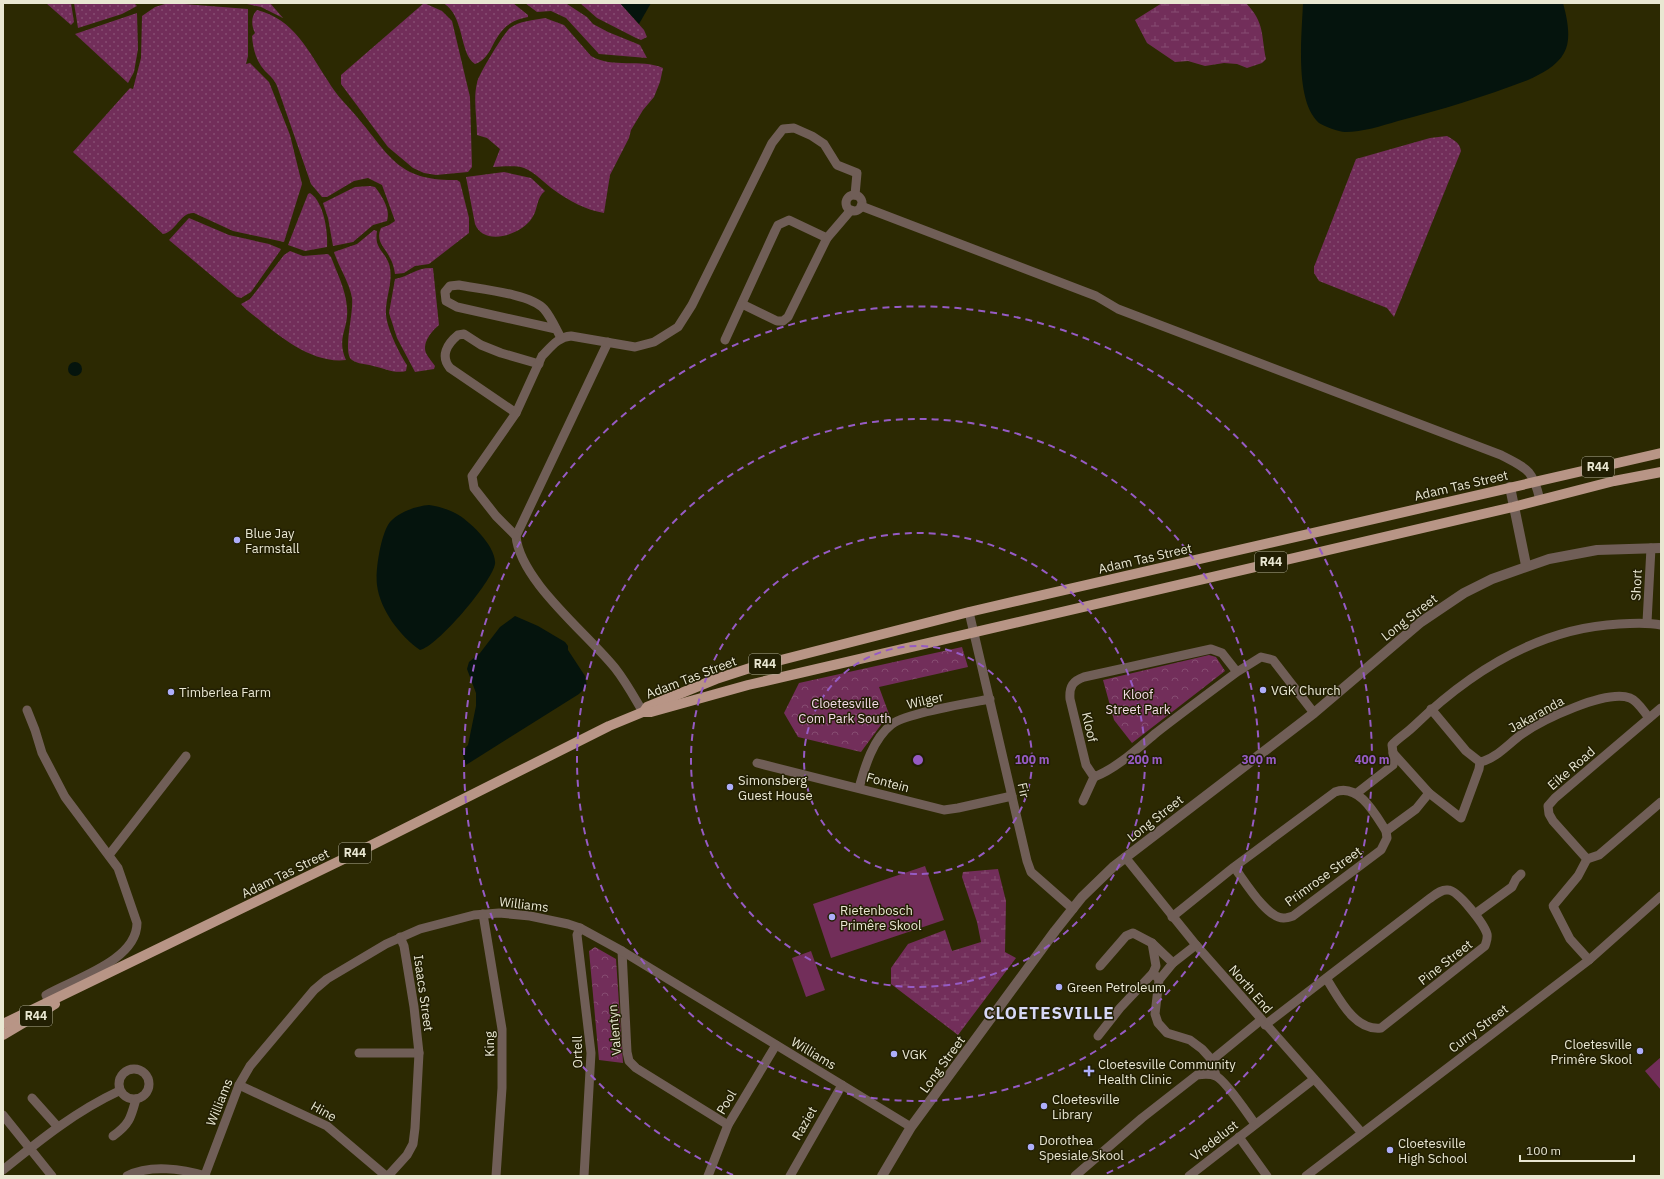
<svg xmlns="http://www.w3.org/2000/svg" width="1664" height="1179" font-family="'IBM Plex Sans',sans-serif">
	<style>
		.grass { fill: url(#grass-dots) }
		.wetland { fill: url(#wetland-marsh) }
		.park { fill: url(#park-crowns) }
		.garden { fill: #722e5a }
		.water { fill: #05140d }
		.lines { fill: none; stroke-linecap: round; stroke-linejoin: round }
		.minor { stroke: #705e57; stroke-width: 9 }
		.tertiary { stroke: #705e57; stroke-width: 10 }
		.primary { stroke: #b89586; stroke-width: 10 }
		.ring { fill: none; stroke: #965bc4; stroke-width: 2; stroke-dasharray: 7 5 }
		.poi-dot { fill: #aeaefa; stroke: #221f03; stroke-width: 1.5 }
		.labels { text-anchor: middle; stroke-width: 3; stroke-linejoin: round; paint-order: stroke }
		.shield { fill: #221f03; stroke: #adab94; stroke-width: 1 }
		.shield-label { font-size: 12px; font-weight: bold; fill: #e9e7d2 }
		.street-label { font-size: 13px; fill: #e9e7d2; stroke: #221f03 }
		.poi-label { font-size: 13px; fill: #e9e7d2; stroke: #221f03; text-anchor: start }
		.park-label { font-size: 13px; fill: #f3dbe8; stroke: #221f03 }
		.district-label { font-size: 17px; font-weight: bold; letter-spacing: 1px; fill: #d7d8f6; stroke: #221f03 }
		.centre { fill: #965bc4; stroke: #221f03; stroke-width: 2 }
		.ring-label { font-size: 12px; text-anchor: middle; font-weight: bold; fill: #965bc4; stroke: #221f03; stroke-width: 3; stroke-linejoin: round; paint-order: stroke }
	</style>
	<defs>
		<pattern id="grass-dots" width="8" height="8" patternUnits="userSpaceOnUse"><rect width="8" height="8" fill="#722e5a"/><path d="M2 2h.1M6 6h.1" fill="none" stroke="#864c71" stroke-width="1.8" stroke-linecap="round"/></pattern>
		<pattern id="wetland-marsh" width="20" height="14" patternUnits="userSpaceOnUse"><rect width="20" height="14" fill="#722e5a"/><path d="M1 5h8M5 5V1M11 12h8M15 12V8" fill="none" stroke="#864c71"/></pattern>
		<pattern id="park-crowns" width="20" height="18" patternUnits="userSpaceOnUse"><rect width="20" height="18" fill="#722e5a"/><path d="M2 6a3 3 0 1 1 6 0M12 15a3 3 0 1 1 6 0" fill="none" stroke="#864c71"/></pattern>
	</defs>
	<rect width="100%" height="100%" fill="#2c2902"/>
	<g class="grass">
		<path d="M 46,3 L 71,3 L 74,22 L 71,25 Z"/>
		<path d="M 74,3 L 134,3 L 137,6 L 122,14 L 78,28 Z"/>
		<path d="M 270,3 L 283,18 L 261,7 L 247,4 Z"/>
		<path d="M 424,3 L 442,11 L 452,21 L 470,97 L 472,167 L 468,172 L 436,175 L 424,173 L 413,168 L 388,147 L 341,84 L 341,75 Z"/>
		<path d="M 443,3 L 513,3 L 528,15 L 528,17 C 489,24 498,56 475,64 C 459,54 465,15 443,3 Z"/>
		<path d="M 525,3 L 567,4 L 587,17 L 593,24 L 608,32 L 640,45 L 647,58 L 599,54 L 566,18 L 551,11 L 537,12 Z"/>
		<path d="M 580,3 L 620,3 L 644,30 L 647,37 L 641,40 L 636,38 L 597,18 Z"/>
		<path d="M 165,4 L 184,4 L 248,9 L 248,56 L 246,64 L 250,63 L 269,82 L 290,135 L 302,184 L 284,242 L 233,231 L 194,213 C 180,212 176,232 163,234 L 73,152 L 130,88 L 133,89 L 141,58 L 142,16 L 155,7 Z"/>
		<path d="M 257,10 C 294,19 309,52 328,81 C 336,95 347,105 357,117 C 391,157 398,181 457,180 L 460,182 L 469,218 L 469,233 L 429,264 L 415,266 L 404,273 L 395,274 C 394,268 393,263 390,258 C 385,247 375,242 381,228 L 389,225 L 395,221 L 382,185 L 368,178 L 354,181 L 327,197 L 322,197 L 311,184 L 277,86 C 274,79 270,76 265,71 C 256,61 253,49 252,36 L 255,33 C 251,25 251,16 257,10 Z"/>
		<path d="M 137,13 L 138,49 L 134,72 L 128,83 L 75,34 Z"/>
		<path d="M 545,18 L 564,25 L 591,56 C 613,69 640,58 663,68 L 660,82 L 654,97 L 643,110 L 631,130 L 629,138 L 610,175 L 604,213 C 586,210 569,201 554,190 C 544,183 536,173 524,168 C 514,165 503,167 493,167 L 500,149 L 487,138 L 477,135 C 477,118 473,99 477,83 C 478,75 504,33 510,28 C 519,21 534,20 545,18 Z"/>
		<path d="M 1447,136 C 1454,140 1460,143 1461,151 L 1394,317 L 1387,308 L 1319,281 L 1314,273 L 1314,267 L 1356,159 L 1430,138 Z"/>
		<path d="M 504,172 L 531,178 L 545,191 C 536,198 538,210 532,218 C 521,235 484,247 475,224 L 466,177 Z"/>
		<path d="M 370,186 L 375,187 C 382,196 391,210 387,221 L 373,225 L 353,242 L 333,246 L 328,218 L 323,203 L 355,187 Z"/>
		<path d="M 310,193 C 324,202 328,232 327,247 L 305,251 L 288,245 L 308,194 Z"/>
		<path d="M 189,218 L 229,235 L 269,244 L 281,249 L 280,251 L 251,292 L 241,298 L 237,297 L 169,240 Z"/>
		<path d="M 374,230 L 377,231 C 374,249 384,250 389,264 C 394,280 386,295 386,311 C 385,325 399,353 407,365 L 406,371 C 395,374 383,368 373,366 C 367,364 357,364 352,360 C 342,353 354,313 352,298 C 349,281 339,268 334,252 L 357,244 Z"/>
		<path d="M 290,251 L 303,256 L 328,254 L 331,257 C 337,273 346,290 347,308 C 349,329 336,337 346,360 C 314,364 281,338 257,318 C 252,314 245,309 241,304 L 250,299 L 254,294 L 284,255 Z"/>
		<path d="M 433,268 L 439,325 C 432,331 422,342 426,353 C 428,357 432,362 435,366 L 434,369 L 415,372 L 397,338 L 389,313 L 395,279 C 410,276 417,267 433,268 Z"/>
	</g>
	<g class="wetland">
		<path d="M 1162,3 L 1246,3 C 1265,23 1261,35 1266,59 L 1262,63 L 1247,68 L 1237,64 L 1224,63 L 1205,66 L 1188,61 L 1175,62 L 1147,43 L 1135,20 Z"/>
		<path d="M 998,869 L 1006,901 L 1005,952 L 1016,958 L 958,1035 L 891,984 L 891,968 L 908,944 L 945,930 L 952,951 L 981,942 L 977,922 L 962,877 L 963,872 Z"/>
	</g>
	<g class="park">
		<path d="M 962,647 L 968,667 L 879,687 L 889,714 L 861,752 L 798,737 L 784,713 L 799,683 Z"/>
		<path d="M 1209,655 L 1216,657 L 1225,671 L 1132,743 L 1114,720 L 1103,680 Z"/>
		<path d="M 595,947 L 616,959 L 623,1063 L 599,1060 L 589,951 Z"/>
	</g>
	<g class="garden">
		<path d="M 925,866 L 944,920 L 831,958 L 813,904 Z"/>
		<path d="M 811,951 L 825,990 L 806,997 L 792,958 Z"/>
		<path d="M 1661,1057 L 1661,1090 L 1645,1071 Z"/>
	</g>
	<g class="water">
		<path d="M 620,3 L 651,3 L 639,24 Z"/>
		<path d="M 1303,3 L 1563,3 C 1567,18 1572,39 1564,53 C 1557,66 1541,74 1528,80 C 1486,96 1441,110 1398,121 C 1381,126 1363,132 1345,132 C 1339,132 1324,126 1319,123 C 1294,101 1302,34 1303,3 Z"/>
		<circle cx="75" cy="369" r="7"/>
		<path d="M 429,505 C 437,506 447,509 455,513 C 469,520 497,547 495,564 C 492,582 437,647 420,650 C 400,636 380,610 377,585 C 375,571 381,533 390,522 C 399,512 416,506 429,505 Z"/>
		<path d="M 515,616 L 538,626 L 565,642 L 568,646 L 568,650 L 585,676 L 587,686 L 579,694 L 466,765 L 462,751 L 468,745 L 476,706 L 476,693 L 467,669 L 469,662 L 480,653 L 500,627 Z"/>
	</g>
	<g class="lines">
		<g class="minor">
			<circle cx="854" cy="203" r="8"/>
			<path d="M 861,206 L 1096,296 L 1118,309 L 1501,455 C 1528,469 1533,470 1540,500"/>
			<path d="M 742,304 L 777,321 L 783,321 L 788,317 L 827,238 L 851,210"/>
			<path d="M 556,329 L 457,307 L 446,301 L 445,292 L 450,286 L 459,285 C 480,289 531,294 544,309 C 551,317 556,329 561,338"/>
			<path d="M 725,340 L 775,231 L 778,225 L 789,220 L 827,238"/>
			<path d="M 608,342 L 516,536 C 520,581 587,633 615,668 C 626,682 634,697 643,712"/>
			<path d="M 516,413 L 450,368 C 440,356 447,344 458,335 L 464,334 L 481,345 L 501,353 L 539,364"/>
			<path d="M 516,536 L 496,516 L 474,488 L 472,476 L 516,413 L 542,356 C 551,347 558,337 571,336 L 635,347 L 654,342 L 678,327 L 692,305 L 772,143 L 783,129 L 794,128 L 812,136 L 824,144 L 837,165 L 857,173 L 855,195"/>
			<path d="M 969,612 L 1027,861 L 1031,872 L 1073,909"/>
			<path d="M 1647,622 L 1651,548"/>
			<path d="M 1237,672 L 1222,653 L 1211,649 L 1084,677 C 1073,681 1069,686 1070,699 L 1086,765 L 1094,777 C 1117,768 1137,749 1156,733 C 1183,712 1210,692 1237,672 L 1261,657 L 1273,660 L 1314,713"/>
			<path d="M 1431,709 L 1466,751 L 1480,762 C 1496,759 1509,743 1522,734 C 1542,720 1606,689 1630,698 C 1638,701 1644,712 1649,718"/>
			<path d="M 27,710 L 35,730 L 42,753 L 65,797 L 118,868 L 137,923 C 137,961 73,979 46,995 L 51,1007"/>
			<path d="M 1393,753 L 1429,793 L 1461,818 L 1479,769 L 1480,762"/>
			<path d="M 757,763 L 944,810 L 958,808 L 1012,796"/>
			<path d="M 859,788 C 865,766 873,739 892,724 C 907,713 969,703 990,699"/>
			<path d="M 1357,793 L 1393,765 L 1394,760 L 1392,745 C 1398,738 1407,733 1414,726 C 1470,672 1540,628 1619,624 C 1633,623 1647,622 1661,625"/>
			<path d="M 1083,801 L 1094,777"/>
			<path d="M 1386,831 L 1416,809 L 1429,793"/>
			<path d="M 109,855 L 186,756"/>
			<path d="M 1125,857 L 1196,945 L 1362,1133"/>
			<path d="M 1587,859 L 1553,821 L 1549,814 L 1548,806 L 1555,798 L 1661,708"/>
			<path d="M 1587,859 L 1578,876 L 1553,906 L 1570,939 L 1589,960"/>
			<path d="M 1587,859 L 1599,855 L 1661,802"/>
			<path d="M 483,914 L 502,1029 L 502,1088 L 496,1176"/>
			<path d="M 1475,914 L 1512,887 L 1516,879 L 1521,874"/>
			<path d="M 1172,917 L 1234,867 L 1335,792 C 1359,783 1375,814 1386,831 L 1387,838 L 1381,850 L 1293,916 C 1290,917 1287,918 1284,918 C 1267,919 1244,880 1234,867"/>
			<path d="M 580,928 L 577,935 L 591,1053 L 584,1176"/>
			<path d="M 1152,943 L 1156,966 L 1153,973 L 1157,977"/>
			<path d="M 1196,945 L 1173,963 L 1159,980 L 1155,1014 L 1158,1023 L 1167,1033 L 1190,1040 L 1202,1049 L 1212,1060 L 1216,1076"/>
			<path d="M 622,951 L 627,1052 L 629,1061 L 636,1068 L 728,1125"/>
			<path d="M 1100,966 L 1126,936 L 1133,933 L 1152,943 L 1173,963"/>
			<path d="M 1265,1025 L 1429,899 C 1435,895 1441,889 1448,890 C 1458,890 1484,924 1487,934 C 1488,939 1486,942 1485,946 L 1381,1028 C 1354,1031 1339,998 1326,978"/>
			<path d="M 1098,1036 L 1120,1008 L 1153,973"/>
			<path d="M 359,1053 L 419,1053"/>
			<path d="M 1212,1060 L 1261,1020"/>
			<circle cx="134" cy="1084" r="15"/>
			<path d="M 239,1085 L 327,1126 L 386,1176"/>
			<path d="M 32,1098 L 57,1126"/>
			<path d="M 3,1115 L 52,1176"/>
			<path d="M 113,1136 C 130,1124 131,1117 136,1099"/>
			<path d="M 1239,1137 L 1267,1176"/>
			<path d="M 3,1170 C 40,1140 76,1111 119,1091"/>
			<path d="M 205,1175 L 239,1085 L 250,1066 L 314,990 L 327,979 L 386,944 L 420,929 L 474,915 L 499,913 L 530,916 L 568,924 L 580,928 L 622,951 L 911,1127"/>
			<path d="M 127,1176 C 150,1164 183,1169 206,1176"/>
			<path d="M 388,1176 L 407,1155 L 413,1144 L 415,1128 L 419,1053 L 414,1007 L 404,946 L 400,937"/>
			<path d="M 708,1176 L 728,1125 L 776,1045"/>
			<path d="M 790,1176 L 842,1085"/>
			<path d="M 1075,1176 L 1142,1118 L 1197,1075 C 1203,1074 1209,1073 1216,1076 C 1226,1081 1247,1113 1255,1124"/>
			<path d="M 1189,1176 L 1314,1079"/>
			<path d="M 1306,1176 L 1589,960 L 1661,896"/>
		</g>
		<g class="tertiary">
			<path d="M 1510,487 L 1526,565"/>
			<path d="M 882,1176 L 911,1127 L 1055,931 L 1082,897 L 1113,867 L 1314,713 L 1421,622 L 1464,593 L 1492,579 L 1549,559 L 1597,550 L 1661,548"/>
		</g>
		<g class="primary">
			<path d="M 645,710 L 647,707 L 716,679 L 750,668 L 969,612 L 1661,453"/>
			<path d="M 3,1024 L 358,852 L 609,726 L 643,712 L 651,712 L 748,685 L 1513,507 L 1614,481 L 1661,472"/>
			<path d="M 3,1035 L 55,1004"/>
		</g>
	</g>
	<g class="ring">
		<circle cx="918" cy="760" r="114"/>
		<circle cx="918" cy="760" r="227"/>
		<circle cx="918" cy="760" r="341"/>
		<path d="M733 1175A454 454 0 1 1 1103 1175"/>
	</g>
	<g class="poi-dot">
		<circle cx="237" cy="540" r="4"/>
		<circle cx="1263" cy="690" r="4"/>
		<circle cx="171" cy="692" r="4"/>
		<circle cx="730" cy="787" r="4"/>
		<circle cx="832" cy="917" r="4"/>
		<circle cx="1059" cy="987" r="4"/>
		<circle cx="1640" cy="1051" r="4"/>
		<circle cx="894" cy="1054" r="4"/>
		<path d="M1087 1065h4v4h4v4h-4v4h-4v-4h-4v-4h4z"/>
		<circle cx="1044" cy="1106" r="4"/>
		<circle cx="1031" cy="1147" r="4"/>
		<circle cx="1390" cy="1150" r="4"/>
	</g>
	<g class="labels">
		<g class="shield">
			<rect x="1582" y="457" width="32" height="20" rx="3"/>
			<rect x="1255" y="552" width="32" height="20" rx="3"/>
			<rect x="749" y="654" width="32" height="20" rx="3"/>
			<rect x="339" y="843" width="32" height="20" rx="3"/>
			<rect x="20" y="1006" width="32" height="20" rx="3"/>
		</g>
		<g class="shield-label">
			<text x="1598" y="471">R44</text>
			<text x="1271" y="566">R44</text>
			<text x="765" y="668">R44</text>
			<text x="355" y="857">R44</text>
			<text x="36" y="1020">R44</text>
		</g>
		<g class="street-label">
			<text transform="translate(1461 485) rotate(-13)" y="5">Adam Tas Street</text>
			<text transform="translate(1145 558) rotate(-13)" y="5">Adam Tas Street</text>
			<text transform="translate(1636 585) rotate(-87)" y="5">Short</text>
			<text transform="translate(1409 617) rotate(-38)" y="5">Long Street</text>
			<text transform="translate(691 677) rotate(-21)" y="5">Adam Tas Street</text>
			<text transform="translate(925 700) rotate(-13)" y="5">Wilger</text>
			<text transform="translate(1536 714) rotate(-29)" y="5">Jakaranda</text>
			<text transform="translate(1090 727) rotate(77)" y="5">Kloof</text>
			<text transform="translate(1571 768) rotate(-41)" y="5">Eike Road</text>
			<text transform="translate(888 782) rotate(15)" y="5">Fontein</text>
			<text transform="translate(1024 790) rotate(77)" y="5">Fir</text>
			<text transform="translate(1155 818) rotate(-38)" y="5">Long Street</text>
			<text transform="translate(285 873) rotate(-26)" y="5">Adam Tas Street</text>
			<text transform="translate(1323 876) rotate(-36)" y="5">Primrose Street</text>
			<text transform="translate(524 904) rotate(7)" y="5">Williams</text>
			<text transform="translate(1445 962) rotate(-38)" y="5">Pine Street</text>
			<text transform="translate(1251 989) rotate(49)" y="5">North End</text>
			<text transform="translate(424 993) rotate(82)" y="5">Isaacs Street</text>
			<text transform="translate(1478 1028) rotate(-37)" y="5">Curry Street</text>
			<text transform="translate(614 1030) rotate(-95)" y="5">Valentyn</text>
			<text transform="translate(489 1044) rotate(-91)" y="5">King</text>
			<text transform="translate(577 1052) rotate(-91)" y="5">Ortell</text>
			<text transform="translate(814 1053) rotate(31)" y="5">Williams</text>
			<text transform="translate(942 1064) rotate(-54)" y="5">Long Street</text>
			<text transform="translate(219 1102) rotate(-68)" y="5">Williams</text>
			<text transform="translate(726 1102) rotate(-59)" y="5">Pool</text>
			<text transform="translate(324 1111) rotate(29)" y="5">Hine</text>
			<text transform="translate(804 1123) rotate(-60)" y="5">Raziet</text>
			<text transform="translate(1214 1140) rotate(-38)" y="5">Vredelust</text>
		</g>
		<g class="poi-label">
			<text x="245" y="538">Blue Jay<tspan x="245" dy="15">Farmstall</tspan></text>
			<text x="1271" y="695">VGK Church</text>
			<text x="179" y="697">Timberlea Farm</text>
			<text x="738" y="785">Simonsberg<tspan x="738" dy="15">Guest House</tspan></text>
			<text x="840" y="915">Rietenbosch<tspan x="840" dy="15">Primêre Skool</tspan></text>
			<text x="1067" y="992">Green Petroleum</text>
			<text x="1632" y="1049" text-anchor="end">Cloetesville<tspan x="1632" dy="15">Primêre Skool</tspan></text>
			<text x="902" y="1059">VGK</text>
			<text x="1098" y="1069">Cloetesville Community<tspan x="1098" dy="15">Health Clinic</tspan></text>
			<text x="1052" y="1104">Cloetesville<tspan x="1052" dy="15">Library</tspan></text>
			<text x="1039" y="1145">Dorothea<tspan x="1039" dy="15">Spesiale Skool</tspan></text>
			<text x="1398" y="1148">Cloetesville<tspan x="1398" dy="15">High School</tspan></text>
		</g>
		<g class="park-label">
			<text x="1138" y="699">Kloof<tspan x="1138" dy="15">Street Park</tspan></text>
			<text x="845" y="708">Cloetesville<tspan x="845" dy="15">Com Park South</tspan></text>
		</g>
		<g class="district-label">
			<text x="1049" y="1019">CLOETESVILLE</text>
		</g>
	</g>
	<circle cx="918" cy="760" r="6" class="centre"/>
	<g class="ring-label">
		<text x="1032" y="764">100 m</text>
		<text x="1145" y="764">200 m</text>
		<text x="1259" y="764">300 m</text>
		<text x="1372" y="764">400 m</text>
	</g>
	<rect width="1664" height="1179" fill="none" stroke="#e9e7d2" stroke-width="8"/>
	<path d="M1520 1155v6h114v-6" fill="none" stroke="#e9e7d2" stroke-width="2"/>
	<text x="1526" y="1155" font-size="12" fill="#e9e7d2" stroke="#221f03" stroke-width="3" paint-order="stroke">100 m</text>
</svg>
